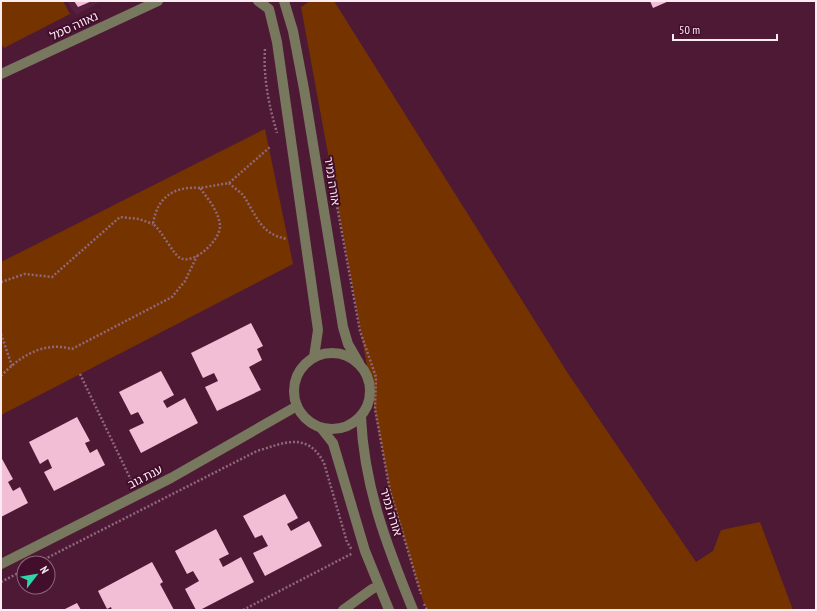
<svg xmlns="http://www.w3.org/2000/svg" width="817" height="611" font-family="'PT Sans Narrow','Noto Sans Hebrew',sans-serif">
	<style>
		.built { fill: #5a1e3e }
		.green { fill: #753300 }
		.building { fill: #f1bed5 }
		.lines { fill: none; stroke-linecap: round; stroke-linejoin: round }
		.path { stroke: #8f687c; stroke-width: 2.5; stroke-dasharray: 2 2; stroke-linecap: butt }
		.minor { stroke: #77785e; stroke-width: 10 }
		.labels { text-anchor: middle; stroke-width: 4; stroke-linejoin: round; paint-order: stroke }
		.street-label { font-size: 12px; fill: #fbecf2; stroke: #420e2b }
	</style>
	<rect width="100%" height="100%" fill="#4d1935"/>
	<path class="built" d="M 67,1 L 102,1 L 76,15 Z"/>
	<g class="green">
		<path d="M 1,1 L 63,1 L 70,14 L 4,48 L 1,44 Z"/>
		<path d="M 310,1 L 334,1 L 567,372 L 696,562 L 713,551 L 721,530 L 760,522 L 793,610 L 427,610 L 423,601 L 390,491 L 301,7 Z"/>
		<path d="M 265,129 L 293,264 L 1,415 L 1,262 Z"/>
	</g>
	<g class="building">
		<path d="M 74,1 L 92,1 L 78,7 Z"/>
		<path d="M 650,1 L 669,1 L 653,8 Z"/>
		<path d="M 251,323 L 263,346 L 257,349 L 262,360 L 249,367 L 261,390 L 217,411 L 205,387 L 218,381 L 214,373 L 203,378 L 191,353 Z"/>
		<path d="M 161,371 L 174,395 L 163,401 L 167,408 L 185,398 L 198,423 L 141,453 L 129,430 L 144,423 L 138,412 L 131,415 L 119,392 Z"/>
		<path d="M 77,417 L 90,441 L 85,443 L 90,453 L 97,449 L 105,465 L 54,491 L 44,472 L 52,468 L 48,459 L 40,464 L 29,442 Z"/>
		<path d="M 1,457 L 13,479 L 8,482 L 13,491 L 20,487 L 28,503 L 1,517 Z"/>
		<path d="M 285,494 L 298,518 L 287,524 L 291,531 L 309,521 L 322,546 L 265,576 L 253,553 L 268,546 L 262,535 L 255,538 L 243,516 Z"/>
		<path d="M 216,529 L 229,554 L 219,559 L 223,567 L 241,557 L 254,582 L 200,610 L 196,610 L 185,589 L 199,581 L 193,571 L 187,574 L 175,551 Z"/>
		<path d="M 152,562 L 163,582 L 160,584 L 174,610 L 112,610 L 111,607 L 107,609 L 98,591 Z"/>
		<path d="M 77,603 L 81,610 L 63,610 Z"/>
	</g>
	<g class="lines">
		<g class="path">
			<path d="M 265,49 C 263,77 269,106 277,133"/>
			<path d="M 330,168 L 360,331 L 376,377 L 375,409 L 390,491 L 421,594"/>
			<path d="M 229,183 C 233,187 239,191 243,195 C 257,216 260,234 287,239"/>
			<path d="M 200,188 C 174,186 157,197 153,224 C 162,231 173,254 180,258 C 194,265 219,241 220,227 C 220,213 208,199 200,188 L 229,183 L 270,147"/>
			<path d="M 1,282 L 25,274 L 52,277 L 120,217 L 139,219 L 153,224"/>
			<path d="M 1,334 L 12,366"/>
			<path d="M 80,374 L 131,480"/>
			<path d="M 1,376 C 20,356 44,341 72,349 L 172,297 L 185,281 L 197,256"/>
			<path d="M 37,563 L 257,451 C 284,443 307,431 324,463 L 347,542 L 352,550"/>
			<path d="M 1,582 L 24,570"/>
			<path d="M 424,604 L 427,610"/>
			<path d="M 243,610 L 353,553"/>
		</g>
		<g class="minor">
			<path d="M 258,1 L 269,9 L 277,42 L 318,330 L 314,357"/>
			<path d="M 284,1 L 293,31 L 304,89 L 343,327 L 348,344 L 359,363"/>
			<path d="M 1,74 L 158,1"/>
			<circle cx="332" cy="391" r="38"/>
			<path d="M 361,417 C 364,487 387,546 413,610"/>
			<path d="M 321,428 L 333,443 L 365,551 L 389,610"/>
			<path d="M 1,564 L 171,478 L 297,406"/>
			<path d="M 343,610 L 372,589 L 379,586"/>
		</g>
	</g>
	<g class="labels">
		<g class="street-label">
			<text transform="translate(74 26) rotate(-25)" y="4">נאווה סמל</text>
			<text transform="translate(332 181) rotate(81)" y="4">אורה נמיר</text>
			<text transform="translate(145 477) rotate(-27)" y="4">ענת גוב</text>
			<text transform="translate(391 512) rotate(73)" y="4">אורה נמיר</text>
		</g>
	</g>
	<rect width="817" height="611" fill="none" stroke="#fbecf2" stroke-width="4"/>
	<g transform="translate(36 575) rotate(59)"><circle r="19" fill="#420e2b" stroke="#8c677b"/>
	<path d="M0-3L7 15L0 10L-7 15Z" fill="#31d4a9"/>
	<text y="-6" font-size="11" font-weight="bold" text-anchor="middle" fill="#fbecf2">N</text>
	</g>
	<path d="M673 34v6h104v-6" fill="none" stroke="#fbecf2" stroke-width="2"/>
	<text x="679" y="34" font-size="12" fill="#fbecf2" stroke="#420e2b" stroke-width="3" paint-order="stroke">50 m</text>
</svg>
